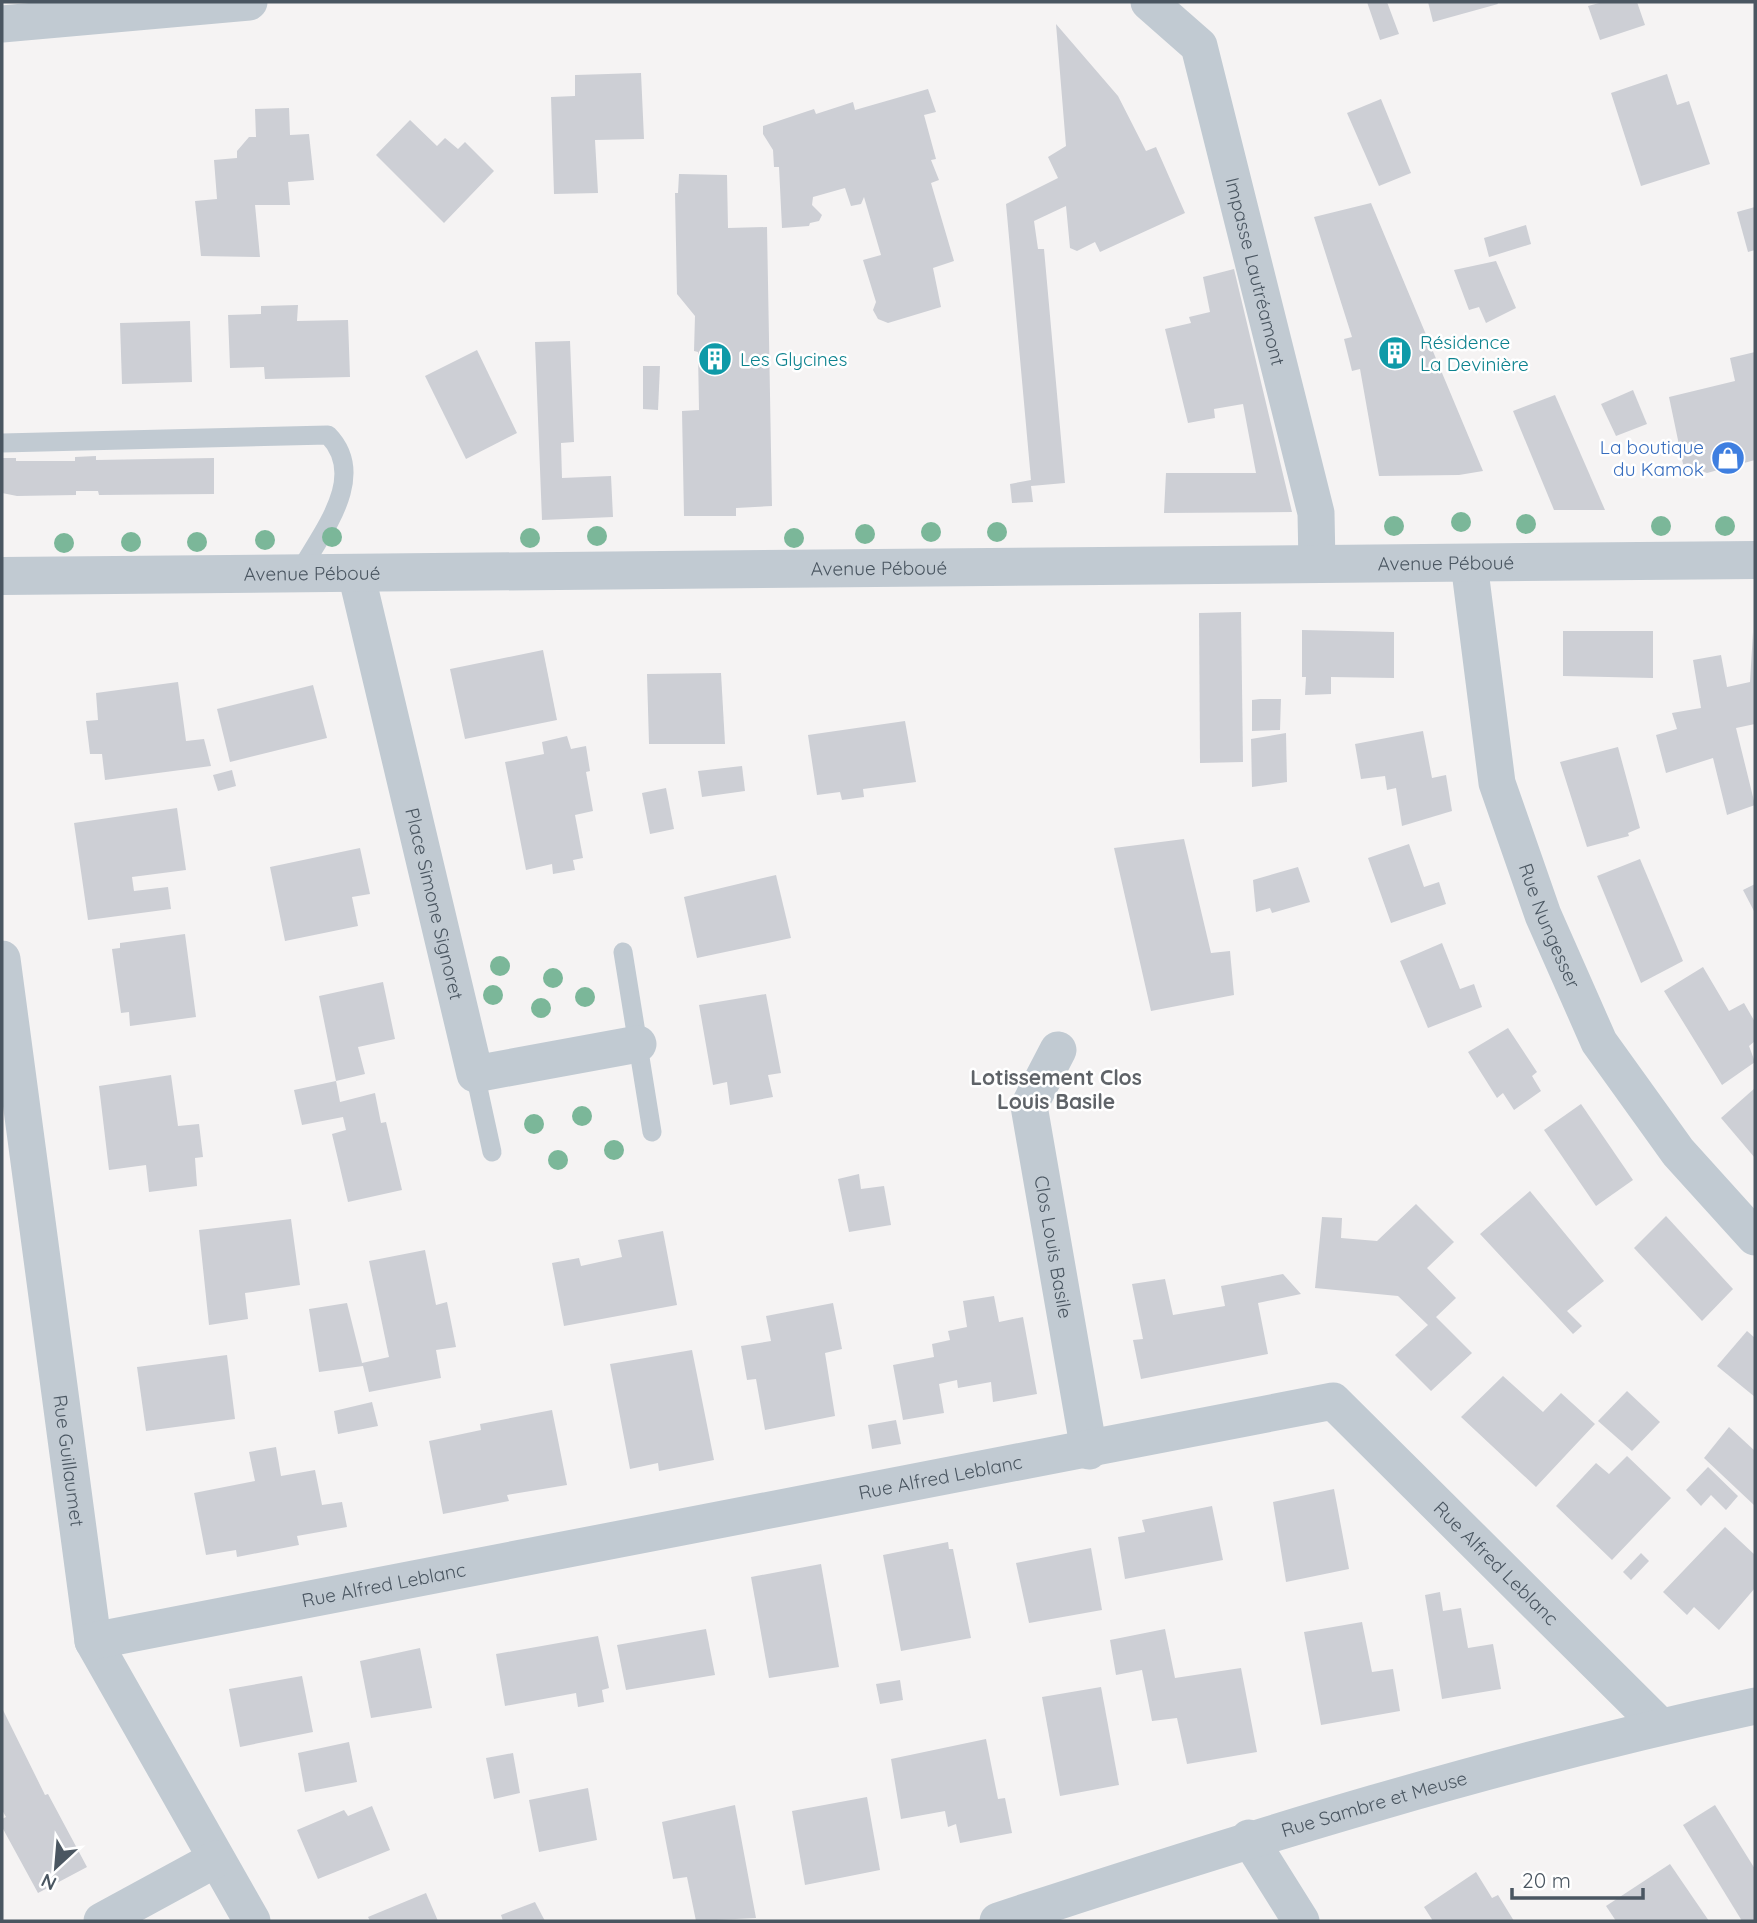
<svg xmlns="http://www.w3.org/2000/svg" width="1757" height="1923" font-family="Quicksand,sans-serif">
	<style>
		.building { fill: #cdcfd5 }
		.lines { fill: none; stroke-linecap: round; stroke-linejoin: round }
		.service { stroke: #c1cad2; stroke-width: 19 }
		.minor { stroke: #c1cad2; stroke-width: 37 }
		.tertiary { stroke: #c1cad2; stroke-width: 38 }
		.tree { fill: #7bb799 }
		.labels { text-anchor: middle; stroke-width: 5; stroke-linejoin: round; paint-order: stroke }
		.street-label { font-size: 19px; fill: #4a5661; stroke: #fff }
		.culture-label { font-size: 19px; fill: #0d838f; stroke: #fff; text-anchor: start }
		.shop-label { font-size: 19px; fill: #366cbe; stroke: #fff; text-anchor: end }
		.neighbourhood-label { font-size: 21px; font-weight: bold; fill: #5f6368; stroke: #fff }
	</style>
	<rect width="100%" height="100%" fill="#f5f3f3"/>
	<g class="building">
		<path d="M 1367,2 L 1387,2 L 1399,34 L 1380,40 Z"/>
		<path d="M 1428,2 L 1497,2 L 1498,4 L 1433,22 Z"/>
		<path d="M 1603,2 L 1637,2 L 1645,25 L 1600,40 L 1588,6 Z"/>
		<path d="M 1056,24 L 1118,96 L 1146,151 L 1156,147 L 1185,213 L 1100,252 L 1095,242 L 1077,251 L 1070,248 L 1066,206 L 1034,221 L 1038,249 L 1044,249 L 1065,483 L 1031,486 L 1033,502 L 1012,503 L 1010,484 L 1031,480 L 1006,204 L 1058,178 L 1048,157 L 1066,146 Z"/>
		<path d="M 641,73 L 644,139 L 595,140 L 598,193 L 554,194 L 551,97 L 575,96 L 575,75 Z"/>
		<path d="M 1667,74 L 1677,105 L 1689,101 L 1710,164 L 1641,186 L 1611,93 Z"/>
		<path d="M 928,89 L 936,112 L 924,115 L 936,159 L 931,160 L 939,180 L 931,183 L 954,261 L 933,268 L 941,307 L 888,323 L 878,319 L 873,310 L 876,302 L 863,260 L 881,255 L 864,197 L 861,204 L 851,206 L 845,188 L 813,197 L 812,205 L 822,215 L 819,221 L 810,223 L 809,226 L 782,228 L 779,167 L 774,167 L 773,150 L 763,134 L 763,126 L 814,109 L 816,114 L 853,102 L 855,110 Z"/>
		<path d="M 1381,99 L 1411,173 L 1379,186 L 1347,113 Z"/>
		<path d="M 289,108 L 290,135 L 309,134 L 314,180 L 288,182 L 290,205 L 255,205 L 260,257 L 201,256 L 195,201 L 217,199 L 214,160 L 237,158 L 237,151 L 249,137 L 256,137 L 255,109 Z"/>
		<path d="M 410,120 L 437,146 L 445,138 L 458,149 L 465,142 L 494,171 L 444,223 L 376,155 Z"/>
		<path d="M 679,174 L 727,175 L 728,228 L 767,227 L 772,506 L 736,508 L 736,516 L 684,516 L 682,411 L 699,410 L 698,352 L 694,351 L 695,316 L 677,294 L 675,193 L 678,193 Z"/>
		<path d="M 1371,203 L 1483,471 L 1459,475 L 1379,476 L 1360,369 L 1352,371 L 1344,339 L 1352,337 L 1314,217 Z"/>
		<path d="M 1755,207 L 1755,250 L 1748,252 L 1737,212 Z"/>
		<path d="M 1526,225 L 1531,244 L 1489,257 L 1484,238 Z"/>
		<path d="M 1496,261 L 1516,308 L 1486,323 L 1479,307 L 1469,310 L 1454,270 Z"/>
		<path d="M 1234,269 L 1292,512 L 1164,513 L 1166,473 L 1256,473 L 1243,404 L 1214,409 L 1215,418 L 1188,423 L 1165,329 L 1191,323 L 1189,317 L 1210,312 L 1203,277 Z"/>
		<path d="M 298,305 L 297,321 L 348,320 L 350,377 L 265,379 L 264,367 L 230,368 L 228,315 L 261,314 L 261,306 Z"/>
		<path d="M 190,321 L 192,382 L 122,384 L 120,323 Z"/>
		<path d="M 570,341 L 574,442 L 561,443 L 562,478 L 611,476 L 613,517 L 542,520 L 535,342 Z"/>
		<path d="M 477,350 L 517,433 L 466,459 L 425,376 Z"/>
		<path d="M 1755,352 L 1755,460 L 1707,473 L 1683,464 L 1669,397 L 1735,381 L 1730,358 Z"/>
		<path d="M 643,366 L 660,366 L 658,410 L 643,409 Z"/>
		<path d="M 1633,390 L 1647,424 L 1616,436 L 1601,404 Z"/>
		<path d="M 1555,395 L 1605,510 L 1554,510 L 1513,411 Z"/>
		<path d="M 96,456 L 96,460 L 214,458 L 214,494 L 99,495 L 98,491 L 76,491 L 76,495 L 17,496 L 2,493 L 2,458 L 16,458 L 16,461 L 75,461 L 75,457 Z"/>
		<path d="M 1241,612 L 1243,762 L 1200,763 L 1199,613 Z"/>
		<path d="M 1302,630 L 1394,632 L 1394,678 L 1331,677 L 1331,694 L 1305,695 L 1306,677 L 1302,677 Z"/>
		<path d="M 1563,631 L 1653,631 L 1653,678 L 1563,676 Z"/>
		<path d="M 1753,632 L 1755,724 L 1736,728 L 1755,805 L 1727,815 L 1713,758 L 1666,773 L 1656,735 L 1677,729 L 1672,713 L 1701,708 L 1693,660 L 1721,655 L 1727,687 L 1750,682 Z"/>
		<path d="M 543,650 L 557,720 L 465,739 L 450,669 Z"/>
		<path d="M 721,673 L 725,744 L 649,744 L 647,674 Z"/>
		<path d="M 178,682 L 186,741 L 204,739 L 211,766 L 105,780 L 102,754 L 90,754 L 86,721 L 98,720 L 96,693 Z"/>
		<path d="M 313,685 L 327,738 L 230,762 L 217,709 Z"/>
		<path d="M 1260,699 L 1281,699 L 1280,730 L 1252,731 L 1252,700 Z"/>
		<path d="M 905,721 L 916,782 L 863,789 L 864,797 L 842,800 L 840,792 L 817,795 L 808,735 Z"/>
		<path d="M 1423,731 L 1432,778 L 1446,775 L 1452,811 L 1402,826 L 1396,788 L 1387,790 L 1385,776 L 1361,779 L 1355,744 Z"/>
		<path d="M 1286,733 L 1287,782 L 1252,787 L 1251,739 Z"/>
		<path d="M 567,736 L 571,749 L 586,746 L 590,771 L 586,772 L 593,811 L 575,815 L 583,858 L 573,860 L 575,870 L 553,874 L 552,864 L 526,870 L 505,762 L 544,754 L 542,742 Z"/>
		<path d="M 1618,747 L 1640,828 L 1628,833 L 1629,836 L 1587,847 L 1560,762 Z"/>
		<path d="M 742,766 L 745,791 L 702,797 L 698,771 Z"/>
		<path d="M 232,770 L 236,786 L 218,791 L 213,775 Z"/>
		<path d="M 666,788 L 674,829 L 650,834 L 642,793 Z"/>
		<path d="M 177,808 L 186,870 L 132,877 L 134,891 L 168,887 L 171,909 L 88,920 L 74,823 Z"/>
		<path d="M 1184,839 L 1211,953 L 1230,951 L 1234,995 L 1151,1011 L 1114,848 Z"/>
		<path d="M 1409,844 L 1424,887 L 1439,882 L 1446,904 L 1391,923 L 1368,858 Z"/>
		<path d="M 360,848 L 370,894 L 352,897 L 358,926 L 285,941 L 270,867 Z"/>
		<path d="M 1640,859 L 1683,961 L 1641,983 L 1597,876 Z"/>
		<path d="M 1298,867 L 1310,902 L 1272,913 L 1270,908 L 1256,912 L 1253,880 Z"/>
		<path d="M 776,875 L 791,938 L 697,958 L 684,897 Z"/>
		<path d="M 1755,884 L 1755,913 L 1743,890 Z"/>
		<path d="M 185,934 L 196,1017 L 130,1026 L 129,1012 L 121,1013 L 112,949 L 120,948 L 120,943 Z"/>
		<path d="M 1442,943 L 1460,989 L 1474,984 L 1482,1007 L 1428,1028 L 1400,961 Z"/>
		<path d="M 1703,967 L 1729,1011 L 1744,1003 L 1755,1022 L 1755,1041 L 1749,1046 L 1755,1062 L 1722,1085 L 1664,991 Z"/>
		<path d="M 383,982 L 395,1039 L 358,1047 L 365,1074 L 336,1081 L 319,996 Z"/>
		<path d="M 766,994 L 781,1073 L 768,1075 L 773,1097 L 730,1105 L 727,1082 L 713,1085 L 699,1005 Z"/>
		<path d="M 1508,1028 L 1537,1072 L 1532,1076 L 1541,1091 L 1514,1110 L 1503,1093 L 1497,1098 L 1468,1052 Z"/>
		<path d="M 171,1075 L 178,1126 L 199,1124 L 203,1157 L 195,1158 L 197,1186 L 149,1192 L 146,1165 L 109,1170 L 99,1086 Z"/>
		<path d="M 336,1081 L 340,1102 L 375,1093 L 381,1123 L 386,1122 L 402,1190 L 348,1202 L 332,1134 L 346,1130 L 343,1117 L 302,1125 L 294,1090 Z"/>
		<path d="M 1755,1088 L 1755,1158 L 1721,1118 Z"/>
		<path d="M 1581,1104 L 1633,1180 L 1596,1206 L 1544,1130 Z"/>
		<path d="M 859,1174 L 861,1189 L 884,1186 L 891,1225 L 849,1232 L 838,1179 Z"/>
		<path d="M 1530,1191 L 1604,1281 L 1567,1311 L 1582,1326 L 1573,1334 L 1480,1234 Z"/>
		<path d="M 1416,1204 L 1454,1242 L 1427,1268 L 1456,1298 L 1436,1317 L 1472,1353 L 1431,1391 L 1395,1355 L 1428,1325 L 1398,1296 L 1315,1288 L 1322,1217 L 1342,1218 L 1341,1238 L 1377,1241 Z"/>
		<path d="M 1666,1216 L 1733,1289 L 1702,1321 L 1634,1248 Z"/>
		<path d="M 291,1219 L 300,1285 L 245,1293 L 248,1319 L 209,1325 L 199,1230 Z"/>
		<path d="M 663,1231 L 677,1305 L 564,1326 L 552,1263 L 579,1258 L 581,1266 L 622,1257 L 618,1240 Z"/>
		<path d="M 425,1250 L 436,1305 L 447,1302 L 456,1347 L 436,1350 L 441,1378 L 369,1392 L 363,1366 L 319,1372 L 309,1309 L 347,1303 L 362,1363 L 389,1357 L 369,1261 Z"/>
		<path d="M 1283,1274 L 1301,1294 L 1258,1303 L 1268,1354 L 1141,1379 L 1133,1340 L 1143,1339 L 1132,1284 L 1165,1279 L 1173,1315 L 1225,1306 L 1221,1286 Z"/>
		<path d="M 994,1296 L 999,1322 L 1023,1317 L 1037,1394 L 993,1402 L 991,1382 L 958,1388 L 957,1380 L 939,1384 L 944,1413 L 903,1420 L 893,1365 L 934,1357 L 932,1344 L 950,1340 L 948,1331 L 967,1327 L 963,1301 Z"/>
		<path d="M 833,1303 L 842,1349 L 825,1353 L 835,1416 L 765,1430 L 756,1379 L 747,1380 L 741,1346 L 771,1341 L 766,1316 Z"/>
		<path d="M 1747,1331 L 1755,1338 L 1755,1397 L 1717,1366 Z"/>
		<path d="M 692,1350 L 714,1460 L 659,1471 L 658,1463 L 630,1469 L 610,1364 Z"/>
		<path d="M 227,1355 L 235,1419 L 146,1431 L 137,1367 Z"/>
		<path d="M 1503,1376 L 1543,1412 L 1561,1393 L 1595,1424 L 1536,1487 L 1461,1417 Z"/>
		<path d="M 1627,1391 L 1660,1422 L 1632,1451 L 1598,1421 Z"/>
		<path d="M 372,1402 L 378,1426 L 338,1434 L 334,1411 Z"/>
		<path d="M 552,1410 L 567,1485 L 507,1495 L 509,1501 L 443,1514 L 429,1441 L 481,1430 L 480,1424 Z"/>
		<path d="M 896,1420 L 901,1444 L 872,1449 L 868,1425 Z"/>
		<path d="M 1729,1427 L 1755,1451 L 1755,1506 L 1704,1458 Z"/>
		<path d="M 276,1447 L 281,1476 L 315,1470 L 322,1505 L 342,1502 L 347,1527 L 297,1536 L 299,1545 L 237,1557 L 236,1550 L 206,1555 L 194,1493 L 255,1481 L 249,1452 Z"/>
		<path d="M 1627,1456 L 1671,1498 L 1612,1560 L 1556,1506 L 1596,1463 L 1609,1474 Z"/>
		<path d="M 1708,1467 L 1738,1496 L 1726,1510 L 1711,1495 L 1701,1506 L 1686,1490 Z"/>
		<path d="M 1334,1489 L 1349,1569 L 1286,1582 L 1273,1502 Z"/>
		<path d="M 1212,1506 L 1223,1560 L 1125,1579 L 1118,1537 L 1145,1532 L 1142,1520 Z"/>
		<path d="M 1725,1527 L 1755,1555 L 1755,1588 L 1719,1630 L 1694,1607 L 1687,1615 L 1663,1592 Z"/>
		<path d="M 948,1542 L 949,1549 L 953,1549 L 971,1638 L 901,1651 L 883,1555 Z"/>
		<path d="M 1091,1548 L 1102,1610 L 1029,1623 L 1016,1563 Z"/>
		<path d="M 1641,1553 L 1649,1561 L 1631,1580 L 1623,1572 Z"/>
		<path d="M 821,1564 L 839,1667 L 769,1678 L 751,1577 Z"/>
		<path d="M 1440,1592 L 1443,1611 L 1461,1608 L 1468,1648 L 1493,1644 L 1501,1689 L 1442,1699 L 1425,1595 Z"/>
		<path d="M 1362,1622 L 1372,1672 L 1393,1669 L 1400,1711 L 1321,1725 L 1304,1632 Z"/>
		<path d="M 706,1629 L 715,1675 L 626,1690 L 617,1645 Z"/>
		<path d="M 1165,1629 L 1175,1678 L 1241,1668 L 1257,1752 L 1187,1764 L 1177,1718 L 1152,1721 L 1142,1670 L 1116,1675 L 1110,1640 Z"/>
		<path d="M 598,1636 L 609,1688 L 602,1690 L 604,1702 L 578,1707 L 576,1693 L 505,1706 L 496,1654 Z"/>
		<path d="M 420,1648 L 432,1708 L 371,1718 L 360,1661 Z"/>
		<path d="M 302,1676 L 313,1732 L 240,1747 L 229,1689 Z"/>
		<path d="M 900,1680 L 903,1700 L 880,1704 L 876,1684 Z"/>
		<path d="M 1101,1687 L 1119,1785 L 1060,1796 L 1042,1697 Z"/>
		<path d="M 2,1708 L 45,1795 L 48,1794 L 87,1867 L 38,1893 L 2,1827 L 2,1819 L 6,1817 L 2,1810 Z"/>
		<path d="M 986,1739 L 998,1799 L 1005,1798 L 1012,1833 L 960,1843 L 956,1824 L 948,1827 L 945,1811 L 901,1819 L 891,1759 Z"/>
		<path d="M 349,1742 L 357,1782 L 305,1792 L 298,1753 Z"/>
		<path d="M 513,1753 L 520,1793 L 494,1799 L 486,1758 Z"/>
		<path d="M 588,1788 L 597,1840 L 539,1852 L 529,1800 Z"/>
		<path d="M 867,1797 L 880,1870 L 805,1885 L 792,1811 Z"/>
		<path d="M 735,1805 L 756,1918 L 696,1921 L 687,1877 L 673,1879 L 662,1822 Z"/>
		<path d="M 1715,1805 L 1755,1869 L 1755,1921 L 1742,1921 L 1683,1825 Z"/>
		<path d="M 372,1806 L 390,1850 L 318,1879 L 297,1830 L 344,1810 L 348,1816 Z"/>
		<path d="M 1670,1864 L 1709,1921 L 1616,1921 L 1606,1906 Z"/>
		<path d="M 1476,1872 L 1492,1898 L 1498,1895 L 1514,1921 L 1433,1921 L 1424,1907 Z"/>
		<path d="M 426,1893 L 438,1921 L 370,1921 L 368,1917 Z"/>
		<path d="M 535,1902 L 545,1921 L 503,1921 L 501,1915 Z"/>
	</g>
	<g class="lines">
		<g class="service">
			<path d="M 2,443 L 328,435 C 369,477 321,533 299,573"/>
			<path d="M 623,952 L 652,1132"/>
			<path d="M 475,1074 L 492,1152"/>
		</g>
		<g class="minor">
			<path id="s1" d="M 1149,2 L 1199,46 L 1316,513 L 1317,564"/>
			<path d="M 2,24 L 249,2"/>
			<path id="s2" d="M 1469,563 L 1497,783 L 1543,915 L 1599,1042 L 1678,1152 L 1755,1237"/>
			<path id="s3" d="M 356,573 L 475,1074 L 638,1044"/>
			<path id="s4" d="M 2,959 L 93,1641 L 252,1921"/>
			<path id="s5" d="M 1058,1050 L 1029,1106 L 1089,1451"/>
			<path id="s6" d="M 93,1641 L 1333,1401 L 1660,1726"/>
			<path d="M 1249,1838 L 1301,1921"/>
			<path d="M 102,1921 L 216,1859"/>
			<path id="s7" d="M 998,1921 C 1247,1839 1499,1761 1755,1706"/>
		</g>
		<path class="tertiary" id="s8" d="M 2,576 L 1755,560"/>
	</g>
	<g class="tree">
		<circle cx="1461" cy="522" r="10"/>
		<circle cx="1526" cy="524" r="10"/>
		<circle cx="1394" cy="526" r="10"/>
		<circle cx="1661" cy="526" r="10"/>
		<circle cx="1725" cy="526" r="10"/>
		<circle cx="931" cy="532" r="10"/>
		<circle cx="997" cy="532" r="10"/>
		<circle cx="865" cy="534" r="10"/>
		<circle cx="597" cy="536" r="10"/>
		<circle cx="332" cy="537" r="10"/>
		<circle cx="530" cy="538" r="10"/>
		<circle cx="794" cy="538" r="10"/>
		<circle cx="265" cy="540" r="10"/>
		<circle cx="131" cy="542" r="10"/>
		<circle cx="197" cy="542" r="10"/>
		<circle cx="64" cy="543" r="10"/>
		<circle cx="500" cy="966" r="10"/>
		<circle cx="553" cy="978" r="10"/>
		<circle cx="493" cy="995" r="10"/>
		<circle cx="585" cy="997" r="10"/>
		<circle cx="541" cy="1008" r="10"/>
		<circle cx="582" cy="1116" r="10"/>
		<circle cx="534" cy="1124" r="10"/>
		<circle cx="614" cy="1150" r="10"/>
		<circle cx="558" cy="1160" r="10"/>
	</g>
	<defs>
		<g id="building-disc" transform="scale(1.75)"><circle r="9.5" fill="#0f9aa8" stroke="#fff"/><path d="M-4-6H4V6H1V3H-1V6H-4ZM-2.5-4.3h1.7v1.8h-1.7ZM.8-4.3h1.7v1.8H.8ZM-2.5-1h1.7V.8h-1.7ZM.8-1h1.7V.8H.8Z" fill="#fff"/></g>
		<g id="shop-disc" transform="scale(1.75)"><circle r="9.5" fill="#3f7fe0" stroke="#fff"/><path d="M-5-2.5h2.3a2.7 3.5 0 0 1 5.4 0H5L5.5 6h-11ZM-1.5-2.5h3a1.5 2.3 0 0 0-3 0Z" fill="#fff"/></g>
	</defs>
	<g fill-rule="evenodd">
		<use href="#building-disc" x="1395" y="353"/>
		<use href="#building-disc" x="715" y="359"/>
		<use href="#shop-disc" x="1728" y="458"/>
	</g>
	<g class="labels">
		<g class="street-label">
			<text dy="7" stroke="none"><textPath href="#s1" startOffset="299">Impasse Lautréamont</textPath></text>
			<text dy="7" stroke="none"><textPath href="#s8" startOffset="1444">Avenue Péboué</textPath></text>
			<text dy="7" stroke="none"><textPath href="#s8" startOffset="877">Avenue Péboué</textPath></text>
			<text dy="7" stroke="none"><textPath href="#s8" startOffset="310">Avenue Péboué</textPath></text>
			<text dy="7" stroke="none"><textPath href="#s3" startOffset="340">Place Simone Signoret</textPath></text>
			<text dy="7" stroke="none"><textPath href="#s2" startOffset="374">Rue Nungesser</textPath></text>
			<text dy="7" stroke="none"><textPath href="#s5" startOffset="206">Clos Louis Basile</textPath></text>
			<text dy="7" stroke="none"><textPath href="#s4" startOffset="506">Rue Guillaumet</textPath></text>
			<text dy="7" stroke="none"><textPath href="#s6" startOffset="863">Rue Alfred Leblanc</textPath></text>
			<text dy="7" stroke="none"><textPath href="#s6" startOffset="1493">Rue Alfred Leblanc</textPath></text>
			<text dy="7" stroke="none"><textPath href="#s6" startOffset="296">Rue Alfred Leblanc</textPath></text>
			<text dy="7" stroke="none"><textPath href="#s7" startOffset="394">Rue Sambre et Meuse</textPath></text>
		</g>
		<g class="culture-label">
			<text x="1420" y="349">Résidence<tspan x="1420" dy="22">La Devinière</tspan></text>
			<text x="740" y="366">Les Glycines</text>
		</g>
		<g class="shop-label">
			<text x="1704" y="454">La boutique<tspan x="1704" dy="22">du Kamok</tspan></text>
		</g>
		<g class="neighbourhood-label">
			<text x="1056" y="1085">Lotissement Clos<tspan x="1056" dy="24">Louis Basile</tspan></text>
		</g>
	</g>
	<rect width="1757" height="1923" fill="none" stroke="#4a5661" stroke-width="7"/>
	<g transform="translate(56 1867) rotate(206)" stroke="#ffffff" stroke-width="5" paint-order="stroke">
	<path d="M0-5L12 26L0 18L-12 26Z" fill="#4a5661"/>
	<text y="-10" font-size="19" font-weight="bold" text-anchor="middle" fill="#4a5661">N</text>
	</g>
	<path d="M1512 1888v10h131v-10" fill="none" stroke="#4a5661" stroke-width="3.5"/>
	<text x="1522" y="1888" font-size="21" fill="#4a5661" stroke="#ffffff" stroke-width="5" paint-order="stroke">20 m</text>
</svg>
